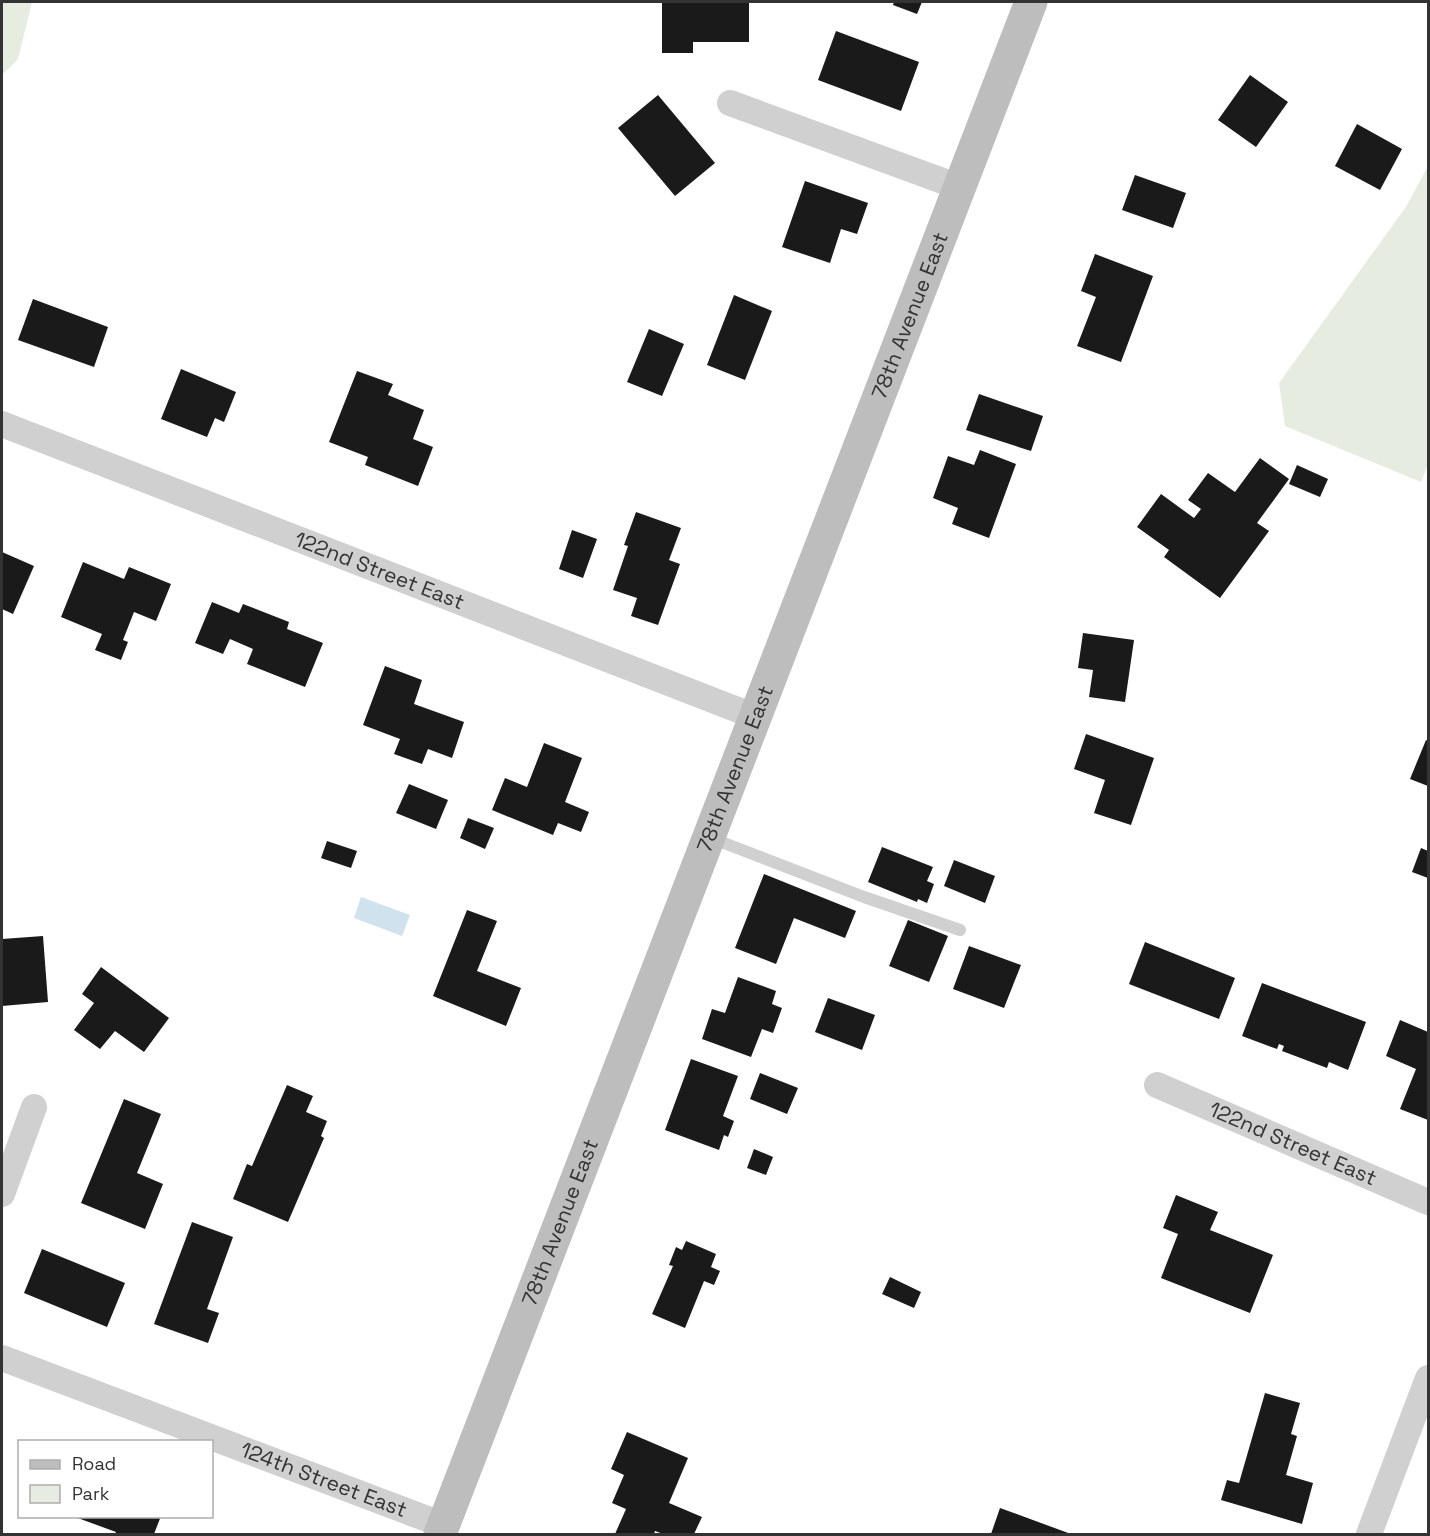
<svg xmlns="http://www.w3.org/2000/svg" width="1430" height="1536" font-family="'Space Grotesk',sans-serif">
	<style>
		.green { fill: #e6ecdf }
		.water { fill: #cfe2ee }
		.building { fill: #1a1a1a }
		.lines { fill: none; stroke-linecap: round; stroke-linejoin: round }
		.lane { stroke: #d0d0d0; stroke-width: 12 }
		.street { stroke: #d0d0d0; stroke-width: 26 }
		.secondary { stroke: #bdbdbd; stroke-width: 33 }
		.labels { text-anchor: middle; stroke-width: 6; stroke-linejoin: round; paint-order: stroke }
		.street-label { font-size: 21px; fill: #333; stroke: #fff }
	</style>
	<rect width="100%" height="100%" fill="#fff"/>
	<g class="green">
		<path d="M 2,2 L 32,2 L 18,59 L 2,75 Z"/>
		<path d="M 1428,166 L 1428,464 L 1421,482 L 1285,426 L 1279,383 L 1406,207 Z"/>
	</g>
	<path class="water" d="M 361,897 L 410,915 L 402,936 L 354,918 Z"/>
	<g class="building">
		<path d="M 662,2 L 749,2 L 749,42 L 693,42 L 693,53 L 662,53 Z"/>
		<path d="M 894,2 L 922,2 L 917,14 L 893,5 Z"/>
		<path d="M 836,31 L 919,62 L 901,111 L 818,80 Z"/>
		<path d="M 1250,75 L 1288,102 L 1256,147 L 1218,120 Z"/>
		<path d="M 658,95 L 715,163 L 675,196 L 618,128 Z"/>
		<path d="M 1357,124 L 1402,149 L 1380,190 L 1335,166 Z"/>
		<path d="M 1135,175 L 1186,193 L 1173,228 L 1122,210 Z"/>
		<path d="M 805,181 L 868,203 L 857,234 L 841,229 L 830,263 L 782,247 Z"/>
		<path d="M 1095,254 L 1153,276 L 1121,362 L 1077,346 L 1096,297 L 1081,291 Z"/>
		<path d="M 734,295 L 772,311 L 745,380 L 707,365 Z"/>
		<path d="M 33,299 L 108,327 L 94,367 L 18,340 Z"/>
		<path d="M 649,329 L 684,344 L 662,396 L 627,382 Z"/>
		<path d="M 181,369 L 236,392 L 224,422 L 215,418 L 207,437 L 161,419 Z"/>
		<path d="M 357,371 L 393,384 L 388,395 L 424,410 L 413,439 L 433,447 L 418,486 L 365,465 L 368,457 L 329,442 Z"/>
		<path d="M 979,394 L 1043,416 L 1031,451 L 966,430 Z"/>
		<path d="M 980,450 L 1016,464 L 989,538 L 952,524 L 958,508 L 933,498 L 948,456 L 974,465 Z"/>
		<path d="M 1260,458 L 1289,479 L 1257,523 L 1269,531 L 1220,598 L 1164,557 L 1169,550 L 1137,527 L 1161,494 L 1194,518 L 1201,509 L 1188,500 L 1208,473 L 1235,492 Z"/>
		<path d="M 1297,465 L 1328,479 L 1320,497 L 1289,484 Z"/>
		<path d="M 636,512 L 681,528 L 669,560 L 680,564 L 658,625 L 631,616 L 637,598 L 613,590 L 628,546 L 624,545 Z"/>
		<path d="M 572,530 L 597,539 L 583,578 L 559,569 Z"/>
		<path d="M 2,552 L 34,566 L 13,614 L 2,609 Z"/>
		<path d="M 83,562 L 124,579 L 129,567 L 171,584 L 156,621 L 134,612 L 123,640 L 128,642 L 121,660 L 95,650 L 102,634 L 61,617 Z"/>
		<path d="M 212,602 L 239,613 L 243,604 L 289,622 L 287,629 L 323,643 L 305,687 L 247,664 L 253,649 L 230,639 L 223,654 L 195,643 Z"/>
		<path d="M 1083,633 L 1134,640 L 1125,702 L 1089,697 L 1093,670 L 1078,668 Z"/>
		<path d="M 385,666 L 422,680 L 414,704 L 464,722 L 452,758 L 428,749 L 422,764 L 394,754 L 400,739 L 363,725 Z"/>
		<path d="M 1086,734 L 1154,758 L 1131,825 L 1094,813 L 1105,780 L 1074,769 Z"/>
		<path d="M 1426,740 L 1428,741 L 1428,786 L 1410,779 Z"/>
		<path d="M 544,743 L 582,758 L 565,802 L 589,812 L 581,832 L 558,823 L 553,835 L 492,810 L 505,778 L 527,787 Z"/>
		<path d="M 409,784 L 448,800 L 436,829 L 396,813 Z"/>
		<path d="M 468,818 L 494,828 L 485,849 L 460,838 Z"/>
		<path d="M 327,841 L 357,851 L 351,868 L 321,858 Z"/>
		<path d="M 882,847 L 933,867 L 927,881 L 934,884 L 927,903 L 918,899 L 917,902 L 868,882 Z"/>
		<path d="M 1421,848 L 1428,851 L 1428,878 L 1412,872 Z"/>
		<path d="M 954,860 L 995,876 L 985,903 L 944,886 Z"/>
		<path d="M 764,874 L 856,911 L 845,938 L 794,918 L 776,964 L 735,948 Z"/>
		<path d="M 467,910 L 497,921 L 477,971 L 521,988 L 506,1026 L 433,996 Z"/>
		<path d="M 908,920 L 948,936 L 929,982 L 889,966 Z"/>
		<path d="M 43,936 L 48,1002 L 2,1006 L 2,939 Z"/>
		<path d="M 1145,942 L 1235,978 L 1219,1019 L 1129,984 Z"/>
		<path d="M 969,946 L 1021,965 L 1004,1008 L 953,989 Z"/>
		<path d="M 101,967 L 169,1018 L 144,1052 L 115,1031 L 100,1049 L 74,1030 L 94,1003 L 82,994 Z"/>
		<path d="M 738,977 L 776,991 L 772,1004 L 782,1008 L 773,1033 L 762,1029 L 751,1057 L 702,1039 L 712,1009 L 725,1013 Z"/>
		<path d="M 1262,983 L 1366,1022 L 1348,1070 L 1329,1062 L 1327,1068 L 1282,1051 L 1284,1046 L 1279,1044 L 1277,1049 L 1242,1036 Z"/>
		<path d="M 828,998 L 875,1015 L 862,1050 L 815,1032 Z"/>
		<path d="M 1400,1020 L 1428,1032 L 1428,1120 L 1400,1109 L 1416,1069 L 1386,1056 Z"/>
		<path d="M 691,1059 L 738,1076 L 723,1116 L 734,1121 L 728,1137 L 724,1135 L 719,1150 L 665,1130 Z"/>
		<path d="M 760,1073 L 798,1088 L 787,1114 L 750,1099 Z"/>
		<path d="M 287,1085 L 313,1096 L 306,1112 L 327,1121 L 321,1136 L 324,1138 L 288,1222 L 233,1199 L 247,1164 L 252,1166 Z"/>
		<path d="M 124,1099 L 161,1114 L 137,1173 L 163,1184 L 145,1229 L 81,1203 Z"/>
		<path d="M 754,1149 L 773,1157 L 766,1175 L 747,1168 Z"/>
		<path d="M 1176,1195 L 1218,1212 L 1210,1230 L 1273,1255 L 1250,1313 L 1161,1278 L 1178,1234 L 1163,1228 Z"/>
		<path d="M 192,1222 L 233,1237 L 207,1309 L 219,1313 L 208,1343 L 154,1324 Z"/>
		<path d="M 686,1241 L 716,1254 L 711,1267 L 720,1271 L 714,1285 L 704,1281 L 685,1328 L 652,1314 L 673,1266 L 669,1265 L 676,1247 L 682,1250 Z"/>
		<path d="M 42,1249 L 125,1283 L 107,1327 L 24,1293 Z"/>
		<path d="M 890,1277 L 921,1292 L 914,1308 L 882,1294 Z"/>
		<path d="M 1265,1393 L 1300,1403 L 1291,1434 L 1297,1436 L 1286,1475 L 1313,1483 L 1302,1524 L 1221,1500 L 1227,1480 L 1239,1483 Z"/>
		<path d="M 627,1432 L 688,1458 L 669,1503 L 702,1517 L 694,1534 L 663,1534 L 655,1531 L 654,1534 L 615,1534 L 626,1509 L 612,1503 L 624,1475 L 611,1469 Z"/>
		<path d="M 1000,1508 L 1071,1534 L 991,1534 Z"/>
		<path d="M 161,1516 L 154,1534 L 115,1534 L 116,1532 L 75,1517 Z"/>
	</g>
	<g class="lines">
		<path class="lane" d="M 711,838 L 864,897 L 960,930"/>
		<g class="street">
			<path d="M 730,103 L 959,187"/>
			<path id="s1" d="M 2,424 L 756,717"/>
			<path id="s2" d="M 1157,1085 L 1428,1202"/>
			<path d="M 2,1194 L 34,1107"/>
			<path id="s3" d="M 2,1358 L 443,1525"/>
			<path d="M 1369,1534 L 1428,1378"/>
		</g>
		<path class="secondary" id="s4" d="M 440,1534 L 1031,2"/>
	</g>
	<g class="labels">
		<g class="street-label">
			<text dy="7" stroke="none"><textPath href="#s4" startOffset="1306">78th Avenue East</textPath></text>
			<text dy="7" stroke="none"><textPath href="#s1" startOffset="405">122nd Street East</textPath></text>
			<text dy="7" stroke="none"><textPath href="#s4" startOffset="820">78th Avenue East</textPath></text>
			<text dy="7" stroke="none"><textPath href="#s2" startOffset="148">122nd Street East</textPath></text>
			<text dy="7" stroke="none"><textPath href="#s4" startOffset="334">78th Avenue East</textPath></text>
			<text dy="7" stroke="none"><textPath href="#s3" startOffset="344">124th Street East</textPath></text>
		</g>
	</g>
	<rect width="1430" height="1536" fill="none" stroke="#333333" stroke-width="6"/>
	<rect x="18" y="1440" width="195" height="78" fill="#ffffff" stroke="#adadad" stroke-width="1.5"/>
	<rect x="30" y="1460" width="30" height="9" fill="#bdbdbd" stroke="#adadad" stroke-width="1.5"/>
	<text x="72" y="1470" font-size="18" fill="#333333">Road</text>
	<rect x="30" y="1485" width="30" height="18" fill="#e6ecdf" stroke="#adadad" stroke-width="1.5"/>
	<text x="72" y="1500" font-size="18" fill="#333333">Park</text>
</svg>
